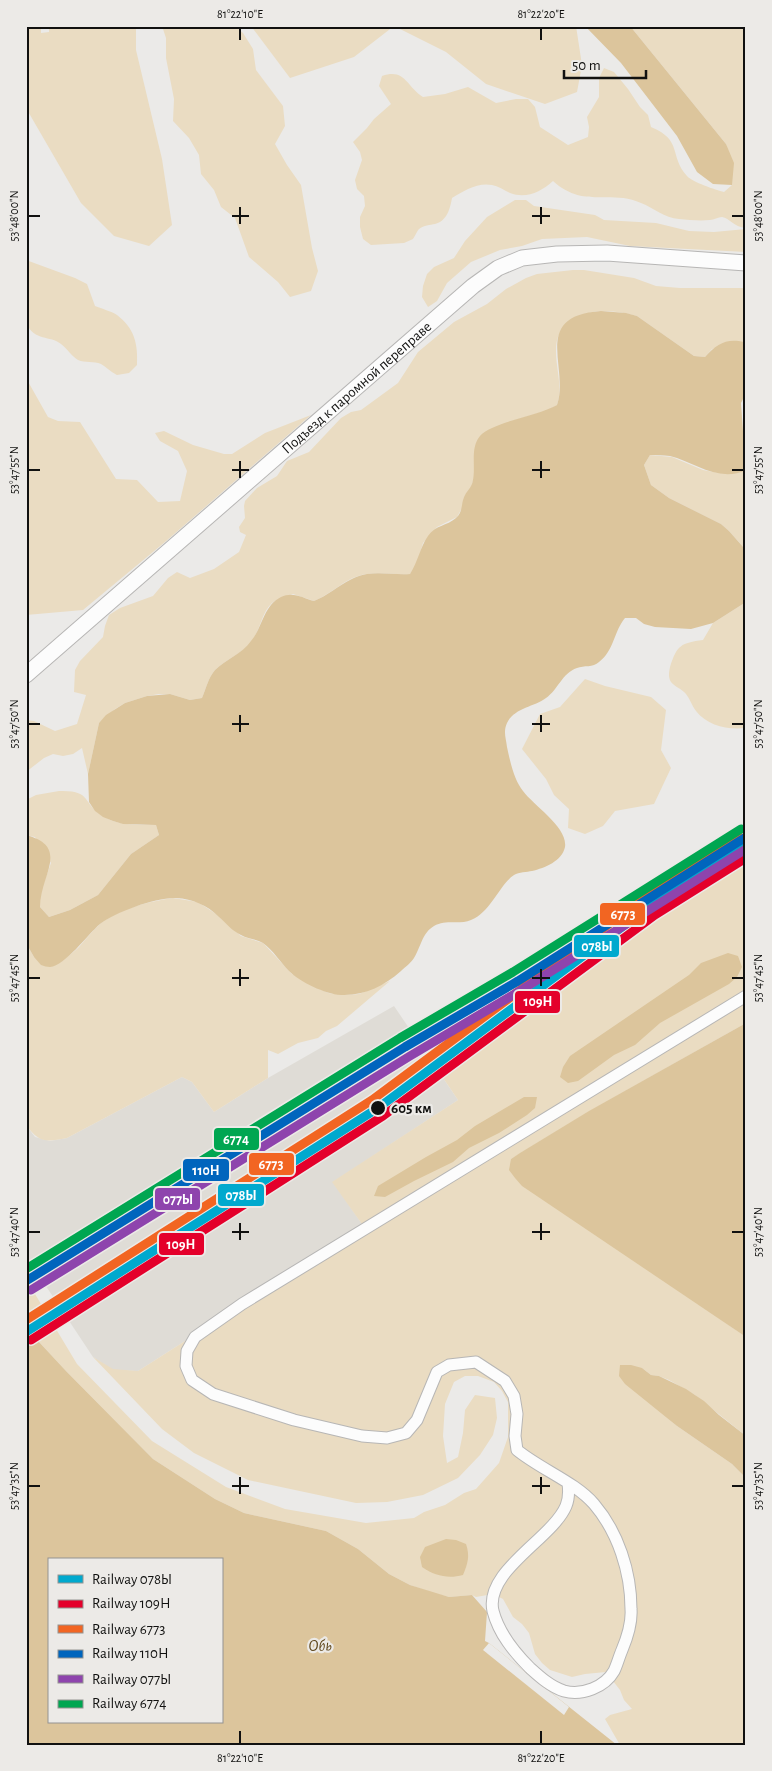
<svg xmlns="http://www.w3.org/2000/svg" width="772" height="1771" font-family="'Alegreya Sans',sans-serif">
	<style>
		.built { fill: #dfdcd6 }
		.green { fill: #eadcc2 }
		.water { fill: #dcc59c; fill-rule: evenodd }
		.pier { fill: #ebeae8 }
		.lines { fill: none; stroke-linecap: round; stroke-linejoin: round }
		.street-casing { stroke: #b7b6b5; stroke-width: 13 }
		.secondary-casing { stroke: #b7b6b5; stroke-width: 17 }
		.street { stroke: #fcfcfc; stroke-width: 11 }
		.secondary { stroke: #fcfcfc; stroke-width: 15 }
		.rail-1-casing { stroke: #eceae7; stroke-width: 12 }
		.rail-2-casing { stroke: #eceae7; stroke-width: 12 }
		.rail-3-casing { stroke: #eceae7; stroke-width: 12 }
		.rail-4-casing { stroke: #eceae7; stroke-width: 12 }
		.rail-5-casing { stroke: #eceae7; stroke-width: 12 }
		.rail-6-casing { stroke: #eceae7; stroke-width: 12 }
		.rail-1 { stroke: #00a9ce; stroke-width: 9 }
		.rail-2 { stroke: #e4002b; stroke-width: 9 }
		.rail-3 { stroke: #f26522; stroke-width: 9 }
		.rail-4 { stroke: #0065bd; stroke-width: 9 }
		.rail-5 { stroke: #8e44ad; stroke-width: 9 }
		.rail-6 { stroke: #00a651; stroke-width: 9 }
		.ticks { fill: none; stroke: #111110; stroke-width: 2 }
		.stop-dot { fill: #111110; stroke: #eceae7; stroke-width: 2 }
		.labels { text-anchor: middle; stroke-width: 4.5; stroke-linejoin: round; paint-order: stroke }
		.street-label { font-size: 15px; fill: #111110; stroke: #eceae7 }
		.stop-label { font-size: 15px; font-weight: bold; fill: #111110; stroke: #eceae7; text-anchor: start }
		.water-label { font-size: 16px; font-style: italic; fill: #5e461a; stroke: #eceae7 }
		.line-badge { stroke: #eceae7; stroke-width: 2 }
		.badge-label { font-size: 14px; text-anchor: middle; font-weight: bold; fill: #fff }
		.neatline { fill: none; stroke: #111110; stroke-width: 2 }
		.ticks-label { font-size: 12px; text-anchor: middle; fill: #111110 }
	</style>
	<rect width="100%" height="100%" fill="#ebeae8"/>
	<path class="built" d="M 394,1006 L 458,1100 L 333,1182 L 364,1227 L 138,1371 L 113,1370 L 93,1357 L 26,1256 L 26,1125 L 35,1137 L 50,1141 L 67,1138 L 182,1077 L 192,1082 L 214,1112 L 268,1078 Z"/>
	<g class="green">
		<path d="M 26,26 L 41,26 L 41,33 L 49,32 L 49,26 L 136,26 L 136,50 L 162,159 L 172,225 L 149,246 L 114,236 L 81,203 L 26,108 Z"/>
		<path d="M 162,26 L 235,26 L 243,33 L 253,49 L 256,70 L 283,106 L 285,126 L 275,144 L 287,165 L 301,185 L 312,248 L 318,271 L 311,291 L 290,297 L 278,282 L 249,257 L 235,218 L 221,207 L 214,190 L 201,174 L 199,155 L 189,138 L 173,121 L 174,99 L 166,58 L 166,38 Z"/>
		<path d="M 251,26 L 394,26 L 354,57 L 290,78 Z"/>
		<path d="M 394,26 L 576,26 L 582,65 L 577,92 L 545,104 L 486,84 L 446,52 Z"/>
		<path d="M 630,26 L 746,26 L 746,228 C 733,227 730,218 722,217 C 718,217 714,220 710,220 C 700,221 689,220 679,219 C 664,218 654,208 641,203 C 609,189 584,209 553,181 C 541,192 526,199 510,193 C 504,190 498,186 492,185 C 478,182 463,191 452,198 C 450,209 447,221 435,224 C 430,225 424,225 419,229 C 417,231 415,236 413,239 L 404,243 L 371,245 L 363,239 L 360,227 L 360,217 L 365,206 L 364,196 L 357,189 L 355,180 L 362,160 L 360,152 L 353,142 L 367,128 L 374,119 L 391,104 L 379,86 L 382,76 C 405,68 406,86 423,97 L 445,94 L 468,87 L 496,103 L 516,99 L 528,99 L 535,107 L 540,127 L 568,145 L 588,137 L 589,127 L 587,117 L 599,97 L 599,78 L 604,68 L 614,72 L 628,89 L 640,107 L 648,115 L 651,127 C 683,140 669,156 687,176 C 692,182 716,190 724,192 L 732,185 L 726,144 Z"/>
		<path d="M 515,200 L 526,200 L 534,206 L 595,215 L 604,220 L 656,223 L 689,231 L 714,232 L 746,229 L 746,252 L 630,246 L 587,237 L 542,239 L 522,246 L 500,250 L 471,262 L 447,283 L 437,301 L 428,307 L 422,297 L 423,286 L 427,274 L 434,267 L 454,258 L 465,241 L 487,217 Z"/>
		<path d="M 26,260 L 75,278 L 87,284 L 95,306 C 102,309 111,311 117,315 C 135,329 138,344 137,365 L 129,373 L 117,375 C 111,372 106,367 101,364 C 94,361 85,363 78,360 C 70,355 68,349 61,344 C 50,335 35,342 26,323 Z"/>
		<path d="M 573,270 L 584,270 L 634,278 L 656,286 L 680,288 L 746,288 L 746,345 L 744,342 L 712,349 L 705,357 L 694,356 L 637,316 C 614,310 590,307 570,322 C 560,330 556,337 556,351 C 556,370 563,387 557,405 L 546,411 L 512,421 L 474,455 L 474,477 L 471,488 L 464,497 L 462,508 L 457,517 L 437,527 L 423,543 L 417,564 L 410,574 C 396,575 381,572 367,574 C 347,576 332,594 314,601 L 293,594 C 287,596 277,599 272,603 C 262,612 260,630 252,641 C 242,654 226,659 215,670 C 208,678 206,689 202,698 L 190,700 L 170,694 L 159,694 L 147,696 L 125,703 L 115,709 L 99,723 L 88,774 L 82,748 L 73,754 L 63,756 L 53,754 L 44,758 L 26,772 L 26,720 L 34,721 L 55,731 L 77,724 L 86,695 L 74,692 L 75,670 L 80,661 L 103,637 L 105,626 L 109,615 L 120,608 L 153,596 L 168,578 L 177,572 L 190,578 L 214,569 L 239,552 L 246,535 L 240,532 L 239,527 L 245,518 L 244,506 L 245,501 L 257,488 L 277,476 L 287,461 L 309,452 L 341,418 L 351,412 L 361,410 L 398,383 L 418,352 L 454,322 L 487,304 L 506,289 L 526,278 L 537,274 Z"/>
		<path d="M 26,378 L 48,417 L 58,421 L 80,422 L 116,479 L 137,480 L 158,502 L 180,501 L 187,471 L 178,451 L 160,441 L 155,433 L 164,431 L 193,445 L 224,454 L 232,454 L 265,433 L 311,415 L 165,542 L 83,610 L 26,615 Z"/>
		<path d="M 650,455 L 672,457 L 703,470 L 713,472 L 724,473 L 746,470 L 746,550 L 729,531 L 721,524 L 669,498 L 651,485 L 644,465 Z"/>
		<path d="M 746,602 L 746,728 C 727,730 708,726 696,711 C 692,706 690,699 686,694 C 682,689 675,687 671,682 C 668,677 669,672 670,667 C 677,645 681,643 703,640 L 713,623 Z"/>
		<path d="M 585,679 L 605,686 L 651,697 L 666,710 L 661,750 L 671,768 L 654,804 L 615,811 L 603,826 L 585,834 L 568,828 L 569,809 L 554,795 L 546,779 L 522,749 L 540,714 L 560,707 Z"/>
		<path d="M 59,791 C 93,790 81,803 103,816 C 118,826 138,825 156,825 L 159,835 L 131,854 L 98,895 L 70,910 L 49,917 L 40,907 L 40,894 L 51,863 L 35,837 L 26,835 L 26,800 L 36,795 Z"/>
		<path d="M 746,846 L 746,1023 L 590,1111 L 511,1159 L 696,1302 L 746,1337 L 746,1436 L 695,1395 L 669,1380 L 659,1376 L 651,1375 L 642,1368 L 660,1411 L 677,1426 L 732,1464 L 746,1478 L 746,1745 L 620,1745 L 605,1719 L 610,1715 L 632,1709 L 624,1700 L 620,1690 L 606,1672 L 585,1674 L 572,1677 L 550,1670 L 542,1663 L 535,1654 L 529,1633 L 522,1624 L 513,1617 L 503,1599 L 493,1594 L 476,1597 L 472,1595 L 449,1597 L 433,1593 L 410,1585 L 389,1574 L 358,1549 L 326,1531 L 244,1513 L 215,1499 L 153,1459 L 66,1371 L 26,1328 L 26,1279 L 77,1364 L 152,1441 L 226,1487 L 285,1509 L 366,1523 L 414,1518 L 424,1512 L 445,1505 L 464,1493 L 476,1489 L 499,1463 L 508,1437 L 508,1402 L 502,1391 L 494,1382 L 478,1376 L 465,1376 L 454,1382 L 445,1404 L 443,1436 L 447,1463 L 458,1457 L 463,1433 L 465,1410 L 475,1395 L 495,1398 L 497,1418 L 493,1435 L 480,1455 L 458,1478 L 423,1495 L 387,1502 L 356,1503 L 248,1480 L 194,1453 L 162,1429 L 93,1357 L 113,1369 L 138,1371 L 364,1227 L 332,1182 L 458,1100 L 435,1066 L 649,907 Z"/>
		<path d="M 173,898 L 198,902 L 216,914 L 241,936 L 263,943 L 292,974 L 328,993 L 348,995 L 359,994 L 390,981 L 337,1026 L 326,1031 L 318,1038 L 298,1043 L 278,1054 L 268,1050 L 268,1078 L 214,1112 L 192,1082 L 182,1077 L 67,1138 C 46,1142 39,1143 26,1125 L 26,943 L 34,957 L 61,962 C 67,957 74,952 79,947 C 86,939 92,931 100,924 C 120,908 148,902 173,898 Z"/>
	</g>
	<g class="water">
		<path d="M 585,26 L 630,26 L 726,144 L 734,163 L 732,185 L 713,184 L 697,172 L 677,136 L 621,63 Z"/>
		<path d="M 601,311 L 626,313 L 637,316 L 694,356 L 705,357 C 717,344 726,338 744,342 L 746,345 L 746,393 L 741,403 L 743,431 L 746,442 L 746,470 C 719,483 694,462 670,456 C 663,455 657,455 650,455 L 644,465 L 651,485 L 669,498 L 721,524 L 729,531 L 744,548 L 746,550 L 746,602 L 713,623 L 691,629 L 655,627 L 644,624 L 636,618 L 625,618 C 614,631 614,651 599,662 C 593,668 584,665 577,668 C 562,673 558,690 546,698 C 534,707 514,708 507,723 C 503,732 506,738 507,747 C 510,761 514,780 523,791 C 534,806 568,827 565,847 C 562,861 545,868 532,871 C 527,872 519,872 514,875 C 499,885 491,912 471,920 C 460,925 446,919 434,926 C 422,933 421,947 414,958 C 411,963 405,967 401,971 C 384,986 364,996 341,995 C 325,994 300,982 289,971 C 281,963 273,950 263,943 C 257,939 248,939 241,935 C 232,931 226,923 219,917 C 207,905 193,899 176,898 C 156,897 116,912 100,924 C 88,934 65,966 50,967 C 47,967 44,966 41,965 L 34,957 L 26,943 L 26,835 C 71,847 40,875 40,907 L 49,917 L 70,910 L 98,895 L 131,854 L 159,835 L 156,825 L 123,824 L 113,821 L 103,817 L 95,811 L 89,802 L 88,774 L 99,723 L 106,715 L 125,703 L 147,696 L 170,694 L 190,700 L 202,698 C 206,689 208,678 215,670 C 226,659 242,654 251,641 C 263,627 263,606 281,597 C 293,591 303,598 314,601 C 332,594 347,577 367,574 C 381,572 396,575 410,574 C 418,562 420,547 428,536 C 435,525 447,526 456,518 C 463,512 461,504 464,497 C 466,492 470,489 472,484 C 477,469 469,449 480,436 C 492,422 538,416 557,405 C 570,368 530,316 601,311 Z"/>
		<path d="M 728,953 L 738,956 L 742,967 L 737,977 L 729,984 L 660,1023 L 635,1045 L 614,1055 L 578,1081 L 568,1083 L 560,1077 L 563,1067 L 570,1056 L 689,975 L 701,963 Z"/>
		<path d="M 746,1023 L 746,1337 L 522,1186 L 515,1178 L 509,1170 L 511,1159 L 520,1153 L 589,1111 Z"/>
		<path d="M 524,1097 L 537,1097 L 535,1108 L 527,1115 L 499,1133 L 469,1148 L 453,1162 L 414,1181 L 385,1197 L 374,1196 L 378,1186 L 426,1157 L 457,1140 L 475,1126 Z"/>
		<path d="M 26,1328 L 66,1371 L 153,1459 L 215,1499 L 244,1513 L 326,1531 L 358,1549 L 389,1574 L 410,1585 L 449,1597 L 472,1595 L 487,1612 L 485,1641 L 489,1643 L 617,1745 L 26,1745 ZM 49,1560 L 221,1560 L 221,1722 L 49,1722 Z"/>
		<path d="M 620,1365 L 631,1365 L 642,1368 L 651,1375 L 659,1376 L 686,1389 L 704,1401 L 719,1415 L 746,1436 L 746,1478 L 732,1464 L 677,1426 L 625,1384 L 619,1376 Z"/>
		<path d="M 446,1539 L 456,1540 L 466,1544 C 470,1556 468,1563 463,1575 C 448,1579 435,1576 422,1567 L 420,1557 L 425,1547 Z"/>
	</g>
	<path class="pier" d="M 489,1643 L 569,1707 L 564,1715 L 483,1650 Z"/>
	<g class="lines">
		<g class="street-casing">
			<path id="street" d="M 568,1483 C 569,1491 569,1499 566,1506 C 552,1539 484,1571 493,1611 C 499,1634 514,1652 530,1668 C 540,1677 551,1687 564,1691 C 582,1696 605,1687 614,1671 C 617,1665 619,1657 622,1650 C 627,1638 632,1622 631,1609 C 631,1572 618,1532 594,1504 C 575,1482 540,1469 517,1450 L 515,1436 L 517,1414 L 514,1396 L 505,1381 L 476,1362 L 449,1365 L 437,1372 L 417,1420 L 406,1433 L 387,1438 L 362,1436 L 294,1420 L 213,1394 L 192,1380 L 186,1366 L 187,1351 L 195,1337 L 242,1304 L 746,996"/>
		</g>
		<g class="secondary-casing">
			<g id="secondary">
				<path id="s1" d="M 26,675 L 473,286 L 498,268 L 522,258 L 557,254 L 607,253 L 746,263"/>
			</g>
		</g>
		<use href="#street" class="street"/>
		<use href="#secondary" class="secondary"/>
		<g class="rail-1-casing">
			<path id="rail-1" d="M 26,1332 L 378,1108 L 649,907 L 746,846"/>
		</g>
		<g class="rail-2-casing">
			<path id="rail-2" d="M 31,1340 L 383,1116 L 655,915 L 746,858"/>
		</g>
		<g class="rail-3-casing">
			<path id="rail-3" d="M 26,1320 L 372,1100 L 643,899 L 741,838"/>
		</g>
		<g class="rail-4-casing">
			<path id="rail-4" d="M 26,1281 L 405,1047 L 518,981 L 746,837"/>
		</g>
		<g class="rail-5-casing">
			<path id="rail-5" d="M 31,1290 L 410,1056 L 523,989 L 746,849"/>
		</g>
		<g class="rail-6-casing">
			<path id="rail-6" d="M 26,1269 L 400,1038 L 513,972 L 741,829"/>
		</g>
		<use href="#rail-1" class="rail-1"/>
		<use href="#rail-2" class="rail-2"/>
		<use href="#rail-3" class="rail-3"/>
		<use href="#rail-4" class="rail-4"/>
		<use href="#rail-5" class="rail-5"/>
		<use href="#rail-6" class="rail-6"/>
	</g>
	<path class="ticks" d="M 240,28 L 240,40M 541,28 L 541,40M 240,207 L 240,224M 541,207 L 541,224M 28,216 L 40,216M 232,216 L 249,216M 532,216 L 550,216M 732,216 L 744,216M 240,461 L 240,478M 541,461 L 541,478M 28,470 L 40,470M 232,470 L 249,470M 532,470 L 550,470M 732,470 L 744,470M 240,715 L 240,732M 541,715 L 541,732M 28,724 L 40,724M 232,724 L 249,724M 532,724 L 550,724M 732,724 L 744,724M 240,969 L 240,986M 541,969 L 541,986M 28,978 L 40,978M 232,978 L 249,978M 532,978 L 550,978M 732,978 L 744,978M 240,1223 L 240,1240M 541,1223 L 541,1240M 28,1232 L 40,1232M 232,1232 L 249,1232M 532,1232 L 550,1232M 732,1232 L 744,1232M 240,1477 L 240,1494M 541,1477 L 541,1494M 28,1486 L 40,1486M 232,1486 L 249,1486M 532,1486 L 550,1486M 732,1486 L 744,1486M 240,1731 L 240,1744M 541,1731 L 541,1744"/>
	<circle class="stop-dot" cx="378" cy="1108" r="8"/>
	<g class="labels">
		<g class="street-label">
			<text dy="5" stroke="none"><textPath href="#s1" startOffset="438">Подъезд к паромной переправе</textPath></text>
		</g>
		<g class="stop-label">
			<text x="391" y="1113">605 км</text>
		</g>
		<g class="water-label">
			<text x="320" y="1651">Обь</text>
		</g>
	</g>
	<g class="line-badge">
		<rect x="599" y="902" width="47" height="24" rx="5" fill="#f26522"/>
		<rect x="573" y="934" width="47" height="24" rx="5" fill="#00a9ce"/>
		<rect x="514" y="990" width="47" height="24" rx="5" fill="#e4002b"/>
		<rect x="213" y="1127" width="47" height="24" rx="5" fill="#00a651"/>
		<rect x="248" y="1152" width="47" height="24" rx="5" fill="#f26522"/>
		<rect x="182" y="1158" width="48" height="24" rx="5" fill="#0065bd"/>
		<rect x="217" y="1183" width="48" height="24" rx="5" fill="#00a9ce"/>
		<rect x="154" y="1187" width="47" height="24" rx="5" fill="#8e44ad"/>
		<rect x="158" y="1232" width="47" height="24" rx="5" fill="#e4002b"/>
	</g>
	<g class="badge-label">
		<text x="623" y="919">6773</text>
		<text x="597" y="951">078Ы</text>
		<text x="538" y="1006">109Н</text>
		<text x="236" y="1144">6774</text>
		<text x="271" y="1169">6773</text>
		<text x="206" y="1175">110Н</text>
		<text x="241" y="1200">078Ы</text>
		<text x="178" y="1204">077Ы</text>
		<text x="181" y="1249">109Н</text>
	</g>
	<rect width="772" height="1771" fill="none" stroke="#eceae7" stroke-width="55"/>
	<rect x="48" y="1558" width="175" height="165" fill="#eceae7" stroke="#949391"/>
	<rect x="58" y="1575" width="25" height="8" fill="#00a9ce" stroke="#949391"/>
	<text x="92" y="1584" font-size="15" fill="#111110">Railway 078Ы</text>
	<rect x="58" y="1600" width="25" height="8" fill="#e4002b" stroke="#949391"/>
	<text x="92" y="1608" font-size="15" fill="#111110">Railway 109Н</text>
	<rect x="58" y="1625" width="25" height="8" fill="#f26522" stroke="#949391"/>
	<text x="92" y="1634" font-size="15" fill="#111110">Railway 6773</text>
	<rect x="58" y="1650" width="25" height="8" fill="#0065bd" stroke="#949391"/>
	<text x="92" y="1658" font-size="15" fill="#111110">Railway 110Н</text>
	<rect x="58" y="1675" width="25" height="8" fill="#8e44ad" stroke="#949391"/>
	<text x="92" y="1684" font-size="15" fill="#111110">Railway 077Ы</text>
	<rect x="58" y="1700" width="25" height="8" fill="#00a651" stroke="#949391"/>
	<text x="92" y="1708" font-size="15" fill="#111110">Railway 6774</text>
	<path d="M564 70v8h82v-8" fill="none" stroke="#111110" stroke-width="2.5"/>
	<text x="572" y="70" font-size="15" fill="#111110" stroke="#eceae7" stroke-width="4" paint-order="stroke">50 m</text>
	<rect x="28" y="28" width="716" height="1716" class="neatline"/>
	<g class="ticks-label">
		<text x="240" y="18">81°22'10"E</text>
		<text x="541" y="18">81°22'20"E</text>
		<text transform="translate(14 216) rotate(-90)" y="4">53°48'00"N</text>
		<text transform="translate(758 216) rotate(-90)" y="4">53°48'00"N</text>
		<text transform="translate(14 470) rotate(-90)" y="4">53°47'55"N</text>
		<text transform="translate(758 470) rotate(-90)" y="4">53°47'55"N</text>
		<text transform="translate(14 724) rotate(-90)" y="4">53°47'50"N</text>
		<text transform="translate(758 724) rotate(-90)" y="4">53°47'50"N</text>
		<text transform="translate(14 978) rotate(-90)" y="4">53°47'45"N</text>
		<text transform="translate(758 978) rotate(-90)" y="4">53°47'45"N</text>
		<text transform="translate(14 1232) rotate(-90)" y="4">53°47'40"N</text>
		<text transform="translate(758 1232) rotate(-90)" y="4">53°47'40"N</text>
		<text transform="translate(14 1486) rotate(-90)" y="4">53°47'35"N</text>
		<text transform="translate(758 1486) rotate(-90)" y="4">53°47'35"N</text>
		<text x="240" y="1762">81°22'10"E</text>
		<text x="541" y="1762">81°22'20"E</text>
	</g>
</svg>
